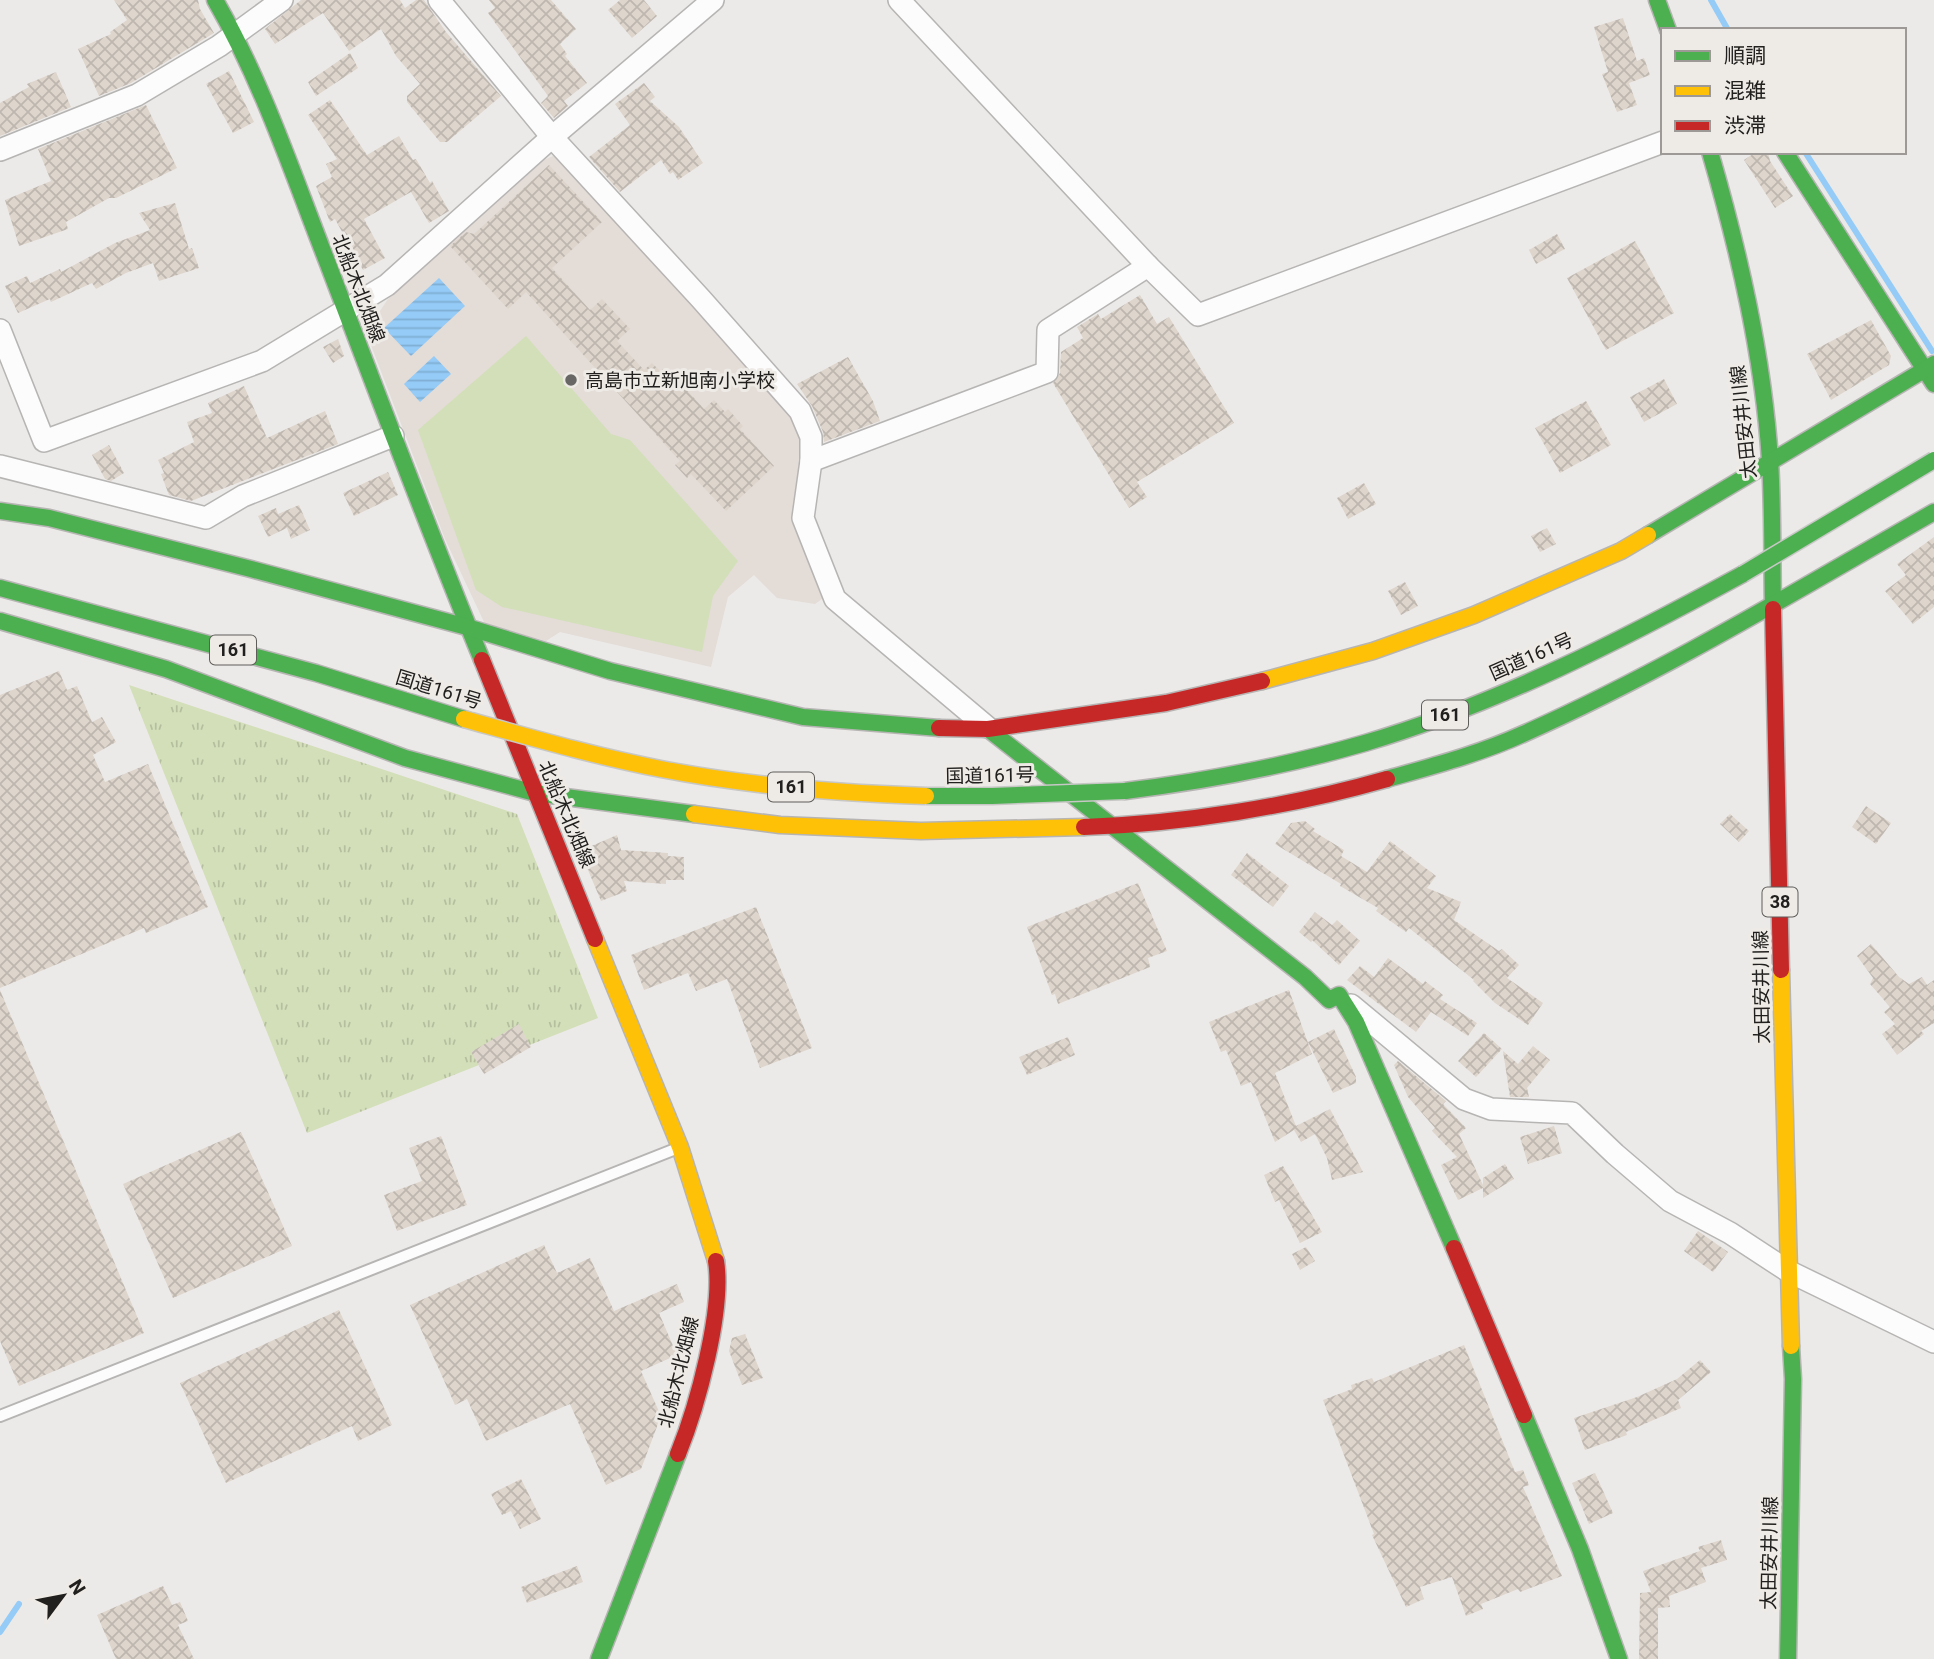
<svg xmlns="http://www.w3.org/2000/svg" width="1934" height="1659" font-family="Roboto,'Noto Sans JP',sans-serif">
	<style>
		.built { fill: #e3dcd7 }
		.grass { fill: url(#grass-tufts) }
		.pitch { fill: #d3dfb9 }
		.water { fill: url(#water-rules) }
		.lines { fill: none; stroke-linecap: round; stroke-linejoin: round }
		.stream { stroke: #94cbf7; stroke-width: 6 }
		.building { fill: url(#building-cross-hatch) }
		.lane-casing { stroke: #b7b5b4; stroke-width: 14 }
		.street-casing { stroke: #b7b5b4; stroke-width: 24 }
		.fast-casing { stroke: #b7b5b4; stroke-width: 19 }
		.slow-casing { stroke: #b7b5b4; stroke-width: 19 }
		.jam-casing { stroke: #b7b5b4; stroke-width: 19 }
		.lane { stroke: #fcfcfc; stroke-width: 10 }
		.street { stroke: #fcfcfc; stroke-width: 21 }
		.fast { stroke: #4caf50; stroke-width: 16 }
		.slow { stroke: #ffc107; stroke-width: 16 }
		.jam { stroke: #c62828; stroke-width: 16 }
		.fast-bridge-casing { stroke: #c7c7c6; stroke-width: 19; stroke-linecap: butt }
		.slow-bridge-casing { stroke: #c7c7c6; stroke-width: 19; stroke-linecap: butt }
		.fast-bridge { stroke: #4caf50; stroke-width: 16 }
		.slow-bridge { stroke: #ffc107; stroke-width: 16 }
		.poi-dot { fill: #686765; stroke: #eeeae6; stroke-width: 2.5 }
		.labels { text-anchor: middle; stroke-width: 6; stroke-linejoin: round; paint-order: stroke }
		.shield { fill: #eeeae6; stroke: #5e5d5a; stroke-width: 2 }
		.shield-label { font-size: 18px; font-weight: bold; fill: #21201e }
		.street-label { font-size: 19px; fill: #21201e; stroke: #eeeae6 }
		.poi-label { font-size: 19px; fill: #21201e; stroke: #eeeae6; text-anchor: start }
	</style>
	<defs>
		<pattern id="grass-tufts" width="24" height="20" patternUnits="userSpaceOnUse" patternTransform="scale(1.75)"><rect width="24" height="20" fill="#d3dfb9"/><path d="M3 7l-1-3M5 7V3M7 7l1-3M15 17l-1-3M17 17v-4M19 17l1-3" fill="none" stroke="#b5bf9f"/></pattern>
		<pattern id="water-rules" width="6" height="5" patternUnits="userSpaceOnUse" patternTransform="scale(1.75)"><rect width="6" height="5" fill="#94cbf7"/><path d="M0 2.5h6" fill="none" stroke="#7faed3"/></pattern>
		<pattern id="building-cross-hatch" width="8" height="8" patternUnits="userSpaceOnUse" patternTransform="scale(1.75)"><rect width="8" height="8" fill="#ded5cc"/><path d="M0 0l8 8M0 8l8-8" fill="none" stroke="#beb7af"/></pattern>
	</defs>
	<rect width="100%" height="100%" fill="#eceae8"/>
	<path class="built" d="M 553,156 L 566,160 L 800,428 L 826,596 L 815,604 L 777,598 L 754,575 L 728,597 L 711,667 L 560,632 L 546,641 L 485,624 L 445,539 L 366,332 L 388,299 L 544,160 Z"/>
	<path class="grass" d="M 129,685 L 517,814 L 598,1018 L 307,1133 Z"/>
	<path class="pitch" d="M 526,336 L 611,434 L 630,440 L 738,561 L 713,596 L 702,652 L 502,607 L 476,590 L 418,430 Z"/>
	<g class="water">
		<path d="M 439,278 L 465,306 L 411,356 L 384,328 Z"/>
		<path d="M 434,356 L 451,374 L 420,402 L 404,384 Z"/>
	</g>
	<g class="lines">
		<g class="stream">
			<path d="M 1711,0 L 1728,30"/>
			<path d="M 1805,152 L 1932,351"/>
			<path d="M 0,1632 L 19,1604"/>
		</g>
	</g>
	<g class="building">
		<path d="M 114,0 L 198,0 L 200,9 L 214,33 L 131,83 L 99,96 L 78,49 L 111,34 L 110,32 L 127,20 Z"/>
		<path d="M 301,0 L 400,0 L 405,8 L 416,0 L 424,0 L 446,32 L 501,96 L 447,142 L 440,142 L 407,102 L 407,96 L 420,84 L 396,56 L 381,29 L 349,51 L 323,13 L 275,44 L 265,29 Z"/>
		<path d="M 489,0 L 551,0 L 576,29 L 560,44 L 567,54 L 565,56 L 587,83 L 564,101 L 568,106 L 554,118 L 541,103 L 548,96 L 488,13 L 495,8 Z"/>
		<path d="M 620,0 L 644,0 L 657,16 L 632,38 L 608,10 Z"/>
		<path d="M 1623,18 L 1637,61 L 1644,58 L 1650,75 L 1629,83 L 1637,105 L 1617,112 L 1602,74 L 1608,72 L 1594,27 Z"/>
		<path d="M 350,53 L 358,68 L 316,96 L 308,82 Z"/>
		<path d="M 229,71 L 254,122 L 233,133 L 206,84 Z"/>
		<path d="M 56,72 L 71,107 L 0,136 L 0,103 L 29,87 L 27,84 Z"/>
		<path d="M 644,83 L 655,97 L 650,101 L 679,127 L 703,163 L 678,180 L 673,172 L 670,174 L 661,160 L 620,192 L 589,157 L 630,125 L 615,104 Z"/>
		<path d="M 330,100 L 367,155 L 399,136 L 413,160 L 416,159 L 430,183 L 432,181 L 449,211 L 429,223 L 411,192 L 364,219 L 385,258 L 363,270 L 335,219 L 330,222 L 316,186 L 332,177 L 326,164 L 337,159 L 308,115 Z"/>
		<path d="M 146,105 L 177,168 L 116,198 L 109,198 L 75,217 L 66,222 L 68,229 L 19,246 L 5,200 L 51,181 L 38,149 Z"/>
		<path d="M 1756,152 L 1768,152 L 1770,161 L 1793,196 L 1775,208 L 1744,160 Z"/>
		<path d="M 549,165 L 602,222 L 552,268 L 590,310 L 602,299 L 630,329 L 617,341 L 644,370 L 652,363 L 661,372 L 663,369 L 675,381 L 677,379 L 704,409 L 714,400 L 725,412 L 728,409 L 743,426 L 740,429 L 774,466 L 726,511 L 691,474 L 687,478 L 675,465 L 680,461 L 526,292 L 508,309 L 450,246 L 466,232 L 474,234 Z"/>
		<path d="M 175,203 L 189,249 L 192,248 L 199,268 L 159,281 L 153,263 L 126,273 L 96,289 L 92,283 L 51,302 L 50,299 L 18,313 L 5,286 L 27,276 L 30,283 L 60,269 L 61,272 L 115,243 L 150,230 L 139,213 Z"/>
		<path d="M 1557,234 L 1565,249 L 1536,264 L 1529,250 Z"/>
		<path d="M 1635,241 L 1674,313 L 1606,350 L 1567,278 Z"/>
		<path d="M 1140,295 L 1157,324 L 1169,317 L 1234,423 L 1137,482 L 1147,497 L 1129,508 L 1053,383 L 1060,373 L 1061,352 L 1083,338 L 1077,327 L 1098,314 L 1101,319 Z"/>
		<path d="M 1871,320 L 1891,356 L 1889,365 L 1831,400 L 1807,354 Z"/>
		<path d="M 338,339 L 344,356 L 333,363 L 323,347 Z"/>
		<path d="M 848,357 L 873,401 L 880,421 L 824,442 L 823,432 L 812,406 L 797,384 Z"/>
		<path d="M 1664,379 L 1677,404 L 1644,422 L 1630,397 Z"/>
		<path d="M 244,386 L 267,438 L 325,411 L 338,444 L 191,501 L 169,495 L 161,474 L 164,473 L 158,460 L 194,442 L 187,422 L 212,413 L 208,403 Z"/>
		<path d="M 1586,401 L 1611,445 L 1560,473 L 1535,428 Z"/>
		<path d="M 109,445 L 124,473 L 111,481 L 105,479 L 92,455 Z"/>
		<path d="M 388,472 L 398,495 L 354,516 L 343,493 Z"/>
		<path d="M 1364,483 L 1376,504 L 1348,519 L 1337,498 Z"/>
		<path d="M 299,505 L 310,530 L 291,539 L 287,528 L 268,537 L 258,516 L 276,508 L 278,514 Z"/>
		<path d="M 1547,528 L 1556,544 L 1540,552 L 1531,536 Z"/>
		<path d="M 1934,537 L 1934,607 L 1913,624 L 1885,591 L 1906,575 L 1897,564 Z"/>
		<path d="M 1405,582 L 1418,606 L 1401,615 L 1388,591 Z"/>
		<path d="M 59,671 L 67,690 L 77,686 L 92,722 L 102,717 L 116,742 L 93,755 L 105,782 L 148,764 L 208,907 L 146,933 L 144,928 L 0,988 L 0,695 Z"/>
		<path d="M 1866,806 L 1891,823 L 1876,844 L 1852,827 Z"/>
		<path d="M 1730,814 L 1749,831 L 1739,842 L 1720,824 Z"/>
		<path d="M 1305,821 L 1315,829 L 1313,831 L 1344,850 L 1341,856 L 1367,872 L 1390,841 L 1436,876 L 1427,888 L 1461,902 L 1454,920 L 1499,951 L 1502,949 L 1519,965 L 1507,978 L 1543,1003 L 1528,1025 L 1495,1003 L 1473,981 L 1474,980 L 1409,928 L 1406,932 L 1376,911 L 1378,908 L 1340,886 L 1341,884 L 1275,844 L 1291,823 Z"/>
		<path d="M 617,835 L 621,850 L 668,853 L 668,856 L 684,857 L 684,880 L 666,880 L 666,884 L 624,881 L 627,891 L 601,901 L 580,851 Z"/>
		<path d="M 1247,853 L 1289,886 L 1273,907 L 1231,875 Z"/>
		<path d="M 1138,883 L 1167,951 L 1148,958 L 1150,967 L 1058,1004 L 1055,994 L 1052,995 L 1027,927 Z"/>
		<path d="M 756,907 L 812,1048 L 760,1068 L 727,979 L 696,991 L 688,973 L 644,990 L 631,955 Z"/>
		<path d="M 1315,912 L 1332,925 L 1337,920 L 1360,941 L 1339,965 L 1312,940 L 1311,942 L 1299,932 Z"/>
		<path d="M 1871,944 L 1899,977 L 1909,984 L 1922,977 L 1927,985 L 1934,980 L 1934,1023 L 1921,1031 L 1924,1034 L 1897,1055 L 1882,1034 L 1895,1024 L 1884,1012 L 1890,1007 L 1870,984 L 1873,978 L 1857,956 Z"/>
		<path d="M 1388,958 L 1423,984 L 1425,981 L 1443,995 L 1440,999 L 1477,1023 L 1468,1036 L 1431,1012 L 1416,1032 L 1347,980 L 1360,966 L 1374,977 Z"/>
		<path d="M 0,990 L 144,1333 L 19,1386 L 0,1341 Z"/>
		<path d="M 1289,990 L 1312,1054 L 1275,1073 L 1296,1126 L 1330,1109 L 1363,1172 L 1332,1180 L 1327,1158 L 1315,1134 L 1301,1142 L 1294,1130 L 1275,1142 L 1251,1082 L 1241,1086 L 1226,1050 L 1221,1052 L 1209,1022 Z"/>
		<path d="M 519,1024 L 531,1047 L 484,1074 L 471,1052 Z"/>
		<path d="M 1334,1029 L 1356,1077 L 1356,1083 L 1333,1093 L 1308,1042 Z"/>
		<path d="M 1484,1033 L 1502,1049 L 1476,1077 L 1458,1061 Z"/>
		<path d="M 1068,1037 L 1075,1055 L 1027,1075 L 1019,1057 Z"/>
		<path d="M 1533,1046 L 1550,1060 L 1527,1088 L 1529,1097 L 1510,1097 L 1503,1051 L 1518,1064 Z"/>
		<path d="M 1398,1061 L 1446,1101 L 1443,1104 L 1466,1128 L 1459,1134 L 1483,1185 L 1483,1178 L 1505,1164 L 1514,1179 L 1483,1198 L 1483,1188 L 1458,1200 L 1441,1165 L 1457,1157 L 1432,1131 L 1435,1128 L 1408,1097 L 1394,1065 Z"/>
		<path d="M 1554,1126 L 1562,1153 L 1528,1164 L 1520,1137 Z"/>
		<path d="M 241,1132 L 292,1246 L 173,1298 L 123,1184 Z"/>
		<path d="M 441,1136 L 467,1205 L 397,1231 L 384,1195 L 422,1181 L 409,1148 Z"/>
		<path d="M 1283,1166 L 1322,1232 L 1300,1243 L 1279,1200 L 1275,1202 L 1264,1175 Z"/>
		<path d="M 1698,1231 L 1728,1252 L 1713,1272 L 1684,1251 Z"/>
		<path d="M 544,1245 L 557,1273 L 590,1258 L 614,1311 L 677,1284 L 684,1302 L 659,1313 L 677,1355 L 641,1371 L 661,1416 L 641,1469 L 606,1485 L 570,1404 L 486,1441 L 467,1399 L 455,1405 L 410,1305 Z"/>
		<path d="M 1306,1247 L 1315,1261 L 1300,1270 L 1292,1254 Z"/>
		<path d="M 339,1310 L 392,1425 L 358,1441 L 352,1426 L 226,1483 L 180,1383 Z"/>
		<path d="M 745,1334 L 763,1378 L 742,1385 L 729,1351 L 732,1338 Z"/>
		<path d="M 1464,1345 L 1515,1472 L 1523,1470 L 1529,1485 L 1523,1487 L 1562,1576 L 1520,1592 L 1518,1589 L 1481,1604 L 1483,1609 L 1466,1616 L 1452,1577 L 1420,1587 L 1424,1599 L 1406,1607 L 1372,1535 L 1374,1534 L 1323,1400 L 1352,1389 L 1351,1385 L 1372,1378 L 1374,1382 Z"/>
		<path d="M 1700,1360 L 1711,1372 L 1678,1400 L 1681,1408 L 1626,1432 L 1627,1435 L 1585,1450 L 1574,1418 L 1637,1397 L 1677,1379 Z"/>
		<path d="M 1595,1473 L 1613,1513 L 1589,1524 L 1572,1483 Z"/>
		<path d="M 521,1479 L 541,1519 L 520,1529 L 511,1511 L 502,1515 L 491,1494 Z"/>
		<path d="M 1721,1540 L 1727,1560 L 1701,1568 L 1706,1582 L 1669,1596 L 1670,1607 L 1658,1608 L 1658,1659 L 1639,1659 L 1640,1593 L 1651,1592 L 1643,1571 L 1700,1551 L 1698,1547 Z"/>
		<path d="M 577,1566 L 583,1582 L 527,1603 L 521,1587 Z"/>
		<path d="M 163,1586 L 172,1605 L 180,1602 L 188,1621 L 178,1625 L 194,1659 L 116,1659 L 97,1615 Z"/>
	</g>
	<g class="lines">
		<g class="lane-casing">
			<path id="lane" d="M 0,1416 L 678,1148"/>
		</g>
		<g class="street-casing">
			<g id="street">
				<path d="M 439,0 L 552,137 L 701,299 L 800,411 L 811,437 L 811,461 L 803,518 L 835,599 L 987,727"/>
				<path d="M 899,0 L 1148,266 L 1198,315 L 1663,142"/>
				<path d="M 0,150 L 137,95 L 219,46 L 282,0"/>
				<path d="M 0,330 L 44,441 L 262,361 L 387,285 L 552,137 L 713,0"/>
				<path d="M 811,461 L 1047,372 L 1048,330 L 1148,266"/>
				<path d="M 0,466 L 206,518 L 243,496 L 393,436"/>
				<path d="M 1351,1005 L 1464,1099 L 1491,1109 L 1572,1113 L 1615,1154 L 1670,1201 L 1730,1233 L 1788,1271 L 1934,1342"/>
			</g>
		</g>
		<g class="fast-casing">
			<g id="fast">
				<path d="M 215,0 C 263,83 293,175 328,264 C 378,396 428,529 482,660"/>
				<path d="M 1657,0 L 1668,30"/>
				<path d="M 1710,152 C 1739,252 1763,355 1770,460 C 1773,509 1772,559 1773,609"/>
				<path d="M 1785,152 L 1934,384"/>
				<path d="M 0,511 L 49,518 L 251,569 L 467,627 L 610,671 L 803,717 L 939,728"/>
				<path d="M 1648,535 L 1934,364"/>
				<path d="M 0,588 L 316,673 L 464,719"/>
				<path d="M 0,621 L 166,669 L 405,758 L 535,793 L 694,814"/>
				<path d="M 988,729 L 1305,977 L 1329,1000 L 1339,995 L 1356,1022 L 1454,1248"/>
				<path d="M 1387,779 C 1433,766 1479,754 1523,734 C 1665,671 1799,589 1934,512"/>
				<path d="M 1125,791 C 1206,781 1286,766 1365,743 C 1497,704 1622,640 1743,574"/>
				<path d="M 1524,1415 L 1580,1549 L 1619,1659"/>
				<path d="M 599,1659 L 678,1454"/>
				<path d="M 1788,1659 L 1793,1379 L 1791,1346"/>
			</g>
		</g>
		<g class="slow-casing">
			<g id="slow">
				<path d="M 1262,681 L 1373,651 L 1474,615 L 1621,551 L 1648,535"/>
				<path d="M 694,814 L 780,825 L 921,831 L 1084,827"/>
				<path d="M 595,939 L 680,1147 L 716,1261"/>
				<path d="M 1781,970 L 1791,1346"/>
			</g>
		</g>
		<g class="jam-casing">
			<g id="jam">
				<path d="M 1773,609 L 1781,970"/>
				<path d="M 482,660 L 595,939"/>
				<path d="M 939,728 L 988,729 L 1166,703 L 1262,681"/>
				<path d="M 1084,827 C 1182,824 1293,806 1387,779"/>
				<path d="M 1454,1248 L 1524,1415"/>
				<path d="M 678,1454 C 697,1407 724,1310 716,1261"/>
			</g>
		</g>
		<use href="#lane" class="lane"/>
		<use href="#street" class="street"/>
		<use href="#fast" class="fast"/>
		<use href="#slow" class="slow"/>
		<use href="#jam" class="jam"/>
		<g class="fast-bridge-casing">
			<g id="fast-bridge">
				<path d="M 1743,574 L 1934,460"/>
				<path d="M 926,796 L 992,796 L 1125,791"/>
			</g>
		</g>
		<g class="slow-bridge-casing">
			<path id="slow-bridge" d="M 464,719 C 529,737 594,756 661,769 C 748,786 837,793 926,796"/>
		</g>
		<use href="#fast-bridge" class="fast-bridge"/>
		<use href="#slow-bridge" class="slow-bridge"/>
	</g>
	<circle class="poi-dot" cx="571" cy="380" r="7"/>
	<g class="labels">
		<g class="shield">
			<rect x="210" y="635.5" width="46" height="29" rx="5"/>
			<rect x="1422" y="700.5" width="46" height="29" rx="5"/>
			<rect x="768" y="772.5" width="46" height="29" rx="5"/>
			<rect x="1762.5" y="887.5" width="35" height="29" rx="5"/>
		</g>
		<g class="shield-label">
			<text x="233" y="656">161</text>
			<text x="1445" y="721">161</text>
			<text x="791" y="793">161</text>
			<text x="1780" y="908">38</text>
		</g>
		<g class="street-label">
			<text transform="translate(359 288) rotate(69)" y="7">北船木北畑線</text>
			<text transform="translate(1743 422) rotate(-96)" y="7">太田安井川線</text>
			<text transform="translate(1531 656) rotate(-24)" y="7">国道161号</text>
			<text transform="translate(439 689) rotate(17)" y="7">国道161号</text>
			<text transform="translate(990 775) rotate(-1)" y="7">国道161号</text>
			<text transform="translate(567 814) rotate(67)" y="7">北船木北畑線</text>
			<text transform="translate(1761 987) rotate(-91)" y="7">太田安井川線</text>
			<text transform="translate(678 1372) rotate(-76)" y="7">北船木北畑線</text>
			<text transform="translate(1769 1553) rotate(-89)" y="7">太田安井川線</text>
		</g>
		<g class="poi-label">
			<text x="585" y="387">高島市立新旭南小学校</text>
		</g>
	</g>
	<rect x="1661" y="28" width="245" height="126" fill="#eeeae6" stroke="#9c9996" stroke-width="2"/>
	<rect x="1675" y="51" width="35" height="10" fill="#4caf50" stroke="#9c9996" stroke-width="2"/>
	<text x="1724" y="63" font-size="21" fill="#21201e">順調</text>
	<rect x="1675" y="86" width="35" height="10" fill="#ffc107" stroke="#9c9996" stroke-width="2"/>
	<text x="1724" y="98" font-size="21" fill="#21201e">混雑</text>
	<rect x="1675" y="121" width="35" height="10" fill="#c62828" stroke="#9c9996" stroke-width="2"/>
	<text x="1724" y="133" font-size="21" fill="#21201e">渋滞</text>
	<g transform="translate(63 1596) rotate(58)" stroke="#eeeae6" stroke-width="5" paint-order="stroke">
	<path d="M0-5L12 26L0 18L-12 26Z" fill="#21201e"/>
	<text y="-10" font-size="19" font-weight="bold" text-anchor="middle" fill="#21201e">N</text>
	</g>
</svg>
